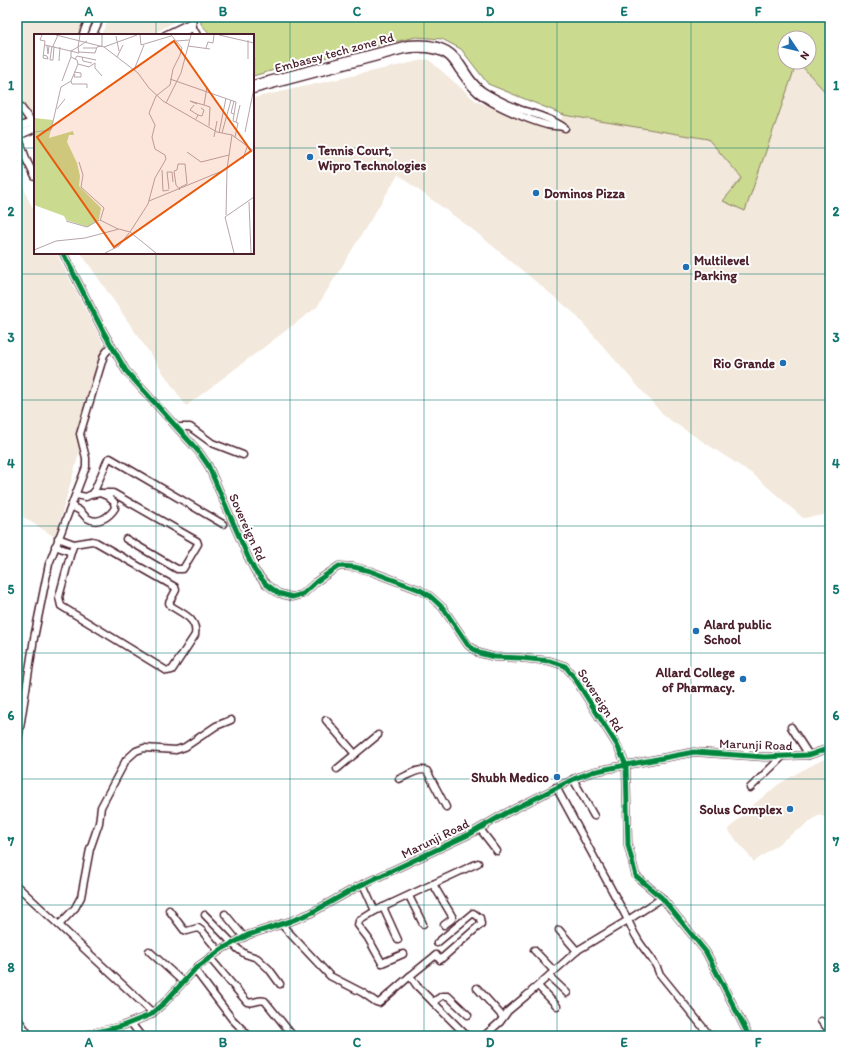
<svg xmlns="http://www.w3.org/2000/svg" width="847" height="1053" font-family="Itim,sans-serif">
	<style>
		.built { fill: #f2e8db }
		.green { fill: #cadb90; stroke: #8a7d5e }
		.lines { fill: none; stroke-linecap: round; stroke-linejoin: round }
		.minor-casing { stroke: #4a1f2b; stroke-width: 9 }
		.major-casing { stroke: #4a1f2b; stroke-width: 10 }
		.minor { stroke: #fff; stroke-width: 6 }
		.major { stroke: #fff; stroke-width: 7 }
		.cycleway-casing { stroke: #fff; stroke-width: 8 }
		.cycleway { stroke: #00873e; stroke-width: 5 }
		.grid { fill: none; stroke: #0f766e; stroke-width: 1; stroke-opacity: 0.55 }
		.poi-dot { fill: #1f6fb2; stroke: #fff; stroke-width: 1.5 }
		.labels { text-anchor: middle; stroke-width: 4; stroke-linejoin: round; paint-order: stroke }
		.street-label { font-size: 13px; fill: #4a1f2b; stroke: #fff }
		.poi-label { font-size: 13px; font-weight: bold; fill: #4a1f2b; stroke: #fff; text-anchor: start }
		.inset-road { fill: none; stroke: #b7a5aa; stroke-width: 1 }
		.view { fill: #e8590c; fill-opacity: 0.15; stroke: #e8590c; stroke-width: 2 }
		.inset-edge { fill: none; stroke: #4a1f2b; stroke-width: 2 }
		.neatline { fill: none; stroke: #0f766e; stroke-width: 1.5 }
		.grid-label { font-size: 13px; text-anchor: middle; font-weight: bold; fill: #0f766e }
	</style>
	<rect width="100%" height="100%" fill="#fff"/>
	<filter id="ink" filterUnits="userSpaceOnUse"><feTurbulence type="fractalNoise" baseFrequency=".025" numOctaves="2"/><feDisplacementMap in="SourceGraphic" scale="8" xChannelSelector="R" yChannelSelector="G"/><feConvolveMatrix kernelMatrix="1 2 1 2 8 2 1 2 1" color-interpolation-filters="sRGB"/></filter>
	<g filter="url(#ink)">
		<g class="built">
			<path d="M 17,17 L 88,17 L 80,35 L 35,35 L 35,113 L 21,122 L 17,106 Z"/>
			<path d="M 109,17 L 183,17 L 151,35 L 101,35 Z"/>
			<path d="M 428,59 L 476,101 L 553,132 L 564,115 L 708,139 L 742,178 L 744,211 L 797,62 L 830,96 L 830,511 L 825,515 L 803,518 L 754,475 L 664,416 L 574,313 L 472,229 L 398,175 L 317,307 L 186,406 L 81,253 L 253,253 L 253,98 Z"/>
			<path d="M 17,165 L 27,197 L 35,212 L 35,253 L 56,253 L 108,353 L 55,537 L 17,513 Z"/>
			<path d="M 830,756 L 830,823 L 820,814 L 799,830 L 797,830 L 754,862 L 728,830 L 753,805 L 779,784 L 801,771 Z"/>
		</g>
		<path class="green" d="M 201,17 L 830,17 L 830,97 L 798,62 L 809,62 L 809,38 L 785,38 L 785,62 L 797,62 L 745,211 L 723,201 L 742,178 L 708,139 L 564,115 L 488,84 L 461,49 L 442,39 L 416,37 L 292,65 L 253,76 L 253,35 L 211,35 L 201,24 Z"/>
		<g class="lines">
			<g class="minor-casing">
				<g id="minor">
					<path d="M 193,28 L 197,35"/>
					<path d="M 165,35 L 192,22"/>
					<path d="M 177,35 L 193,28 L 192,17"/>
					<path d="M 253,84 L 408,44 C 422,43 434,43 447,50 C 463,59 467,81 483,91 C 494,98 507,104 519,109 C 534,114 549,117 562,126"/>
					<path d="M 253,90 L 404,50 C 418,48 434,48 446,55 C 451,58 455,64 458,69 C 466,80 473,91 485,98 C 500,108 529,120 547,125 C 553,127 559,125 565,128"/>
					<path d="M 17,106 L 20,106 L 32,123"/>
					<path d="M 18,136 L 27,161 L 35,177"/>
					<path d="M 63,253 L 103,331 L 126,371 L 199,452 L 208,465 L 248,557 L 255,571 L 266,584 L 278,593 L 292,597 L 303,594 L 317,581 L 339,566 L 354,567 L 370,571 L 420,590 L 430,596 L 443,608 L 468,645 L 479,653 L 494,657 L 521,658 L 550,661 L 565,666 L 574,677 L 617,745 L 626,765 L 628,845 L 636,876 L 662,898 L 706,952 L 749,1036"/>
					<path d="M 178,427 L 190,427 L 212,443 L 243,455"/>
					<path d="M 100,493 L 113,493 L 197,541 L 198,544 L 183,569 L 177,569 L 126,539"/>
					<path d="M 93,494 L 108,459 L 110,458 L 223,524"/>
					<path d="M 71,506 C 74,508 78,509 80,511 C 83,513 84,516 87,518 C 98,525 109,517 115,508 L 114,502 L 107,496 L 100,493 L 90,495 L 86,497 L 76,495"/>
					<path d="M 58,538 L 74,544"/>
					<path d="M 92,541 L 96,542 L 175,587 L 176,590 L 169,603 L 171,606 C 183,614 198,619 195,635 L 172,670 L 167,671 L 61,606 L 59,597 L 71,552 L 74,544 Z"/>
					<path d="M 55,546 L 71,552"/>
					<path d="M 326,720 L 355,754"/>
					<path d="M 791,727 L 809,755"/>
					<path d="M 17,747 L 34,638 L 49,564 L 86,467 L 86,458 L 80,434 L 104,355 L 111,346"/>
					<path d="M 337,769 L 378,735"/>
					<path d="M 399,779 C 407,776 419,767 427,771 L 446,807"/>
					<path d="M 573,779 L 594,816"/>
					<path d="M 556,787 L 628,920 C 631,926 633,932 637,938 C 643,950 656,960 659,973 L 710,1036"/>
					<path d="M 750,788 L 783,756"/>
					<path d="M 480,829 L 497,851"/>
					<path d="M 363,884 L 375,911 L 359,921 L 358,925 L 368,938 L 382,963 L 403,954"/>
					<path d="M 433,884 L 478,863"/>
					<path d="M 17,886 L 153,1013"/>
					<path d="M 409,896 L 423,924"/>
					<path d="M 383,907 L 398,940"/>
					<path d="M 169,910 L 184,930 L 187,931 L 198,928 L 202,931 L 219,951"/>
					<path d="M 375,911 L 433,884 L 452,916 L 452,919 L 444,925"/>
					<path d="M 225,914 L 244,937"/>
					<path d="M 205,915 L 238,949 L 245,954 L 257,958 L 269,969 L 280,984"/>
					<path d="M 281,924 L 330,976 L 363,993 L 376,1002 L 379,1003 L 410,976 L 417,986 L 467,1036"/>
					<path d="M 59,925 L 75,908 L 81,897 L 90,849 L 99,823 L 101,807 L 126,760 L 136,751 L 144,748 L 176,750 L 185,747 L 216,726 L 231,720"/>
					<path d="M 559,930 L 577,951"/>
					<path d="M 534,950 L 554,971"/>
					<path d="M 149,951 L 183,982"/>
					<path d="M 210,958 L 247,1002 C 253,1004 258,999 265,1001 L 293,1036"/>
					<path d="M 195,970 L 232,1019 L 249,1036"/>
					<path d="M 410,976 L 436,955 L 440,960 L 481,924 L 480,918 L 473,913 L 437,943"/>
					<path d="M 549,976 L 567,993"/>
					<path d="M 538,986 L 557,1006"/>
					<path d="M 477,988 L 503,1017"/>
					<path d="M 433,1002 L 442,996 L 448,996 L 468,1015"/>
					<path d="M 17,1018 L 30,1036"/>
					<path d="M 821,1021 L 830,1031"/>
					<path d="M 131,1023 L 141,1036"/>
					<path d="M 81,1036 L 122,1026 L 150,1015 L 165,1002 L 196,968 L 222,949 L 248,935 L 291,921 L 311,913 L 359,886 L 470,834 L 506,813 L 576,778 L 592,772 L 626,765 L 694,752 L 765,757 L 809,755 L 830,748"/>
					<path d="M 484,1036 L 500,1022 L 508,1011 L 526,996 L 578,950 L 628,920 L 662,898"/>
				</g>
			</g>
			<g class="major-casing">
				<g id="major">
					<path d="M 83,35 L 90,17"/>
					<path d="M 92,35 L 100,17"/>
					<path d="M 17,128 L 35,121"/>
					<path d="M 17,136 L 35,128"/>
				</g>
			</g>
			<use href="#minor" class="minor"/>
			<use href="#major" class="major"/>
			<g class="cycleway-casing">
				<g id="cycleway">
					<path d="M 63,253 L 103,331 L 126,371 L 199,452 L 208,465 L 248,557 L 255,571 L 266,584 L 278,593 L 292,597 L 303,594 L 317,581 L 339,566 L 354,567 L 370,571 L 420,590 L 430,596 L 443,608 L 468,645 L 479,653 L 494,657 L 521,658 L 550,661 L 565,666 L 574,677 L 617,745 L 626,765 L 628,845 L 636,876 L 662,898 L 706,952 L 749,1036"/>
					<path d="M 81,1036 L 122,1026 L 150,1015 L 165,1002 L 196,968 L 222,949 L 248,935 L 291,921 L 311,913 L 359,886 L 470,834 L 506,813 L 576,778 L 592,772 L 626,765 L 694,752 L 765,757 L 809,755 L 830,748"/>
				</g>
			</g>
			<use href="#cycleway" class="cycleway"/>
		</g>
	</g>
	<path class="grid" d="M 156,17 L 156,35M 290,17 L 290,1036M 424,17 L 424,1036M 557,17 L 557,1036M 691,17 L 691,1036M 17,148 L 35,148M 253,148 L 830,148M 156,253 L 156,1036M 17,274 L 830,274M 17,400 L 830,400M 17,526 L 830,526M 17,653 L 830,653M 17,779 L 830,779M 17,905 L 830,905"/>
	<g class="poi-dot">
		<circle cx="310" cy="157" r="4"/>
		<circle cx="536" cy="193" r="4"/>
		<circle cx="686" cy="267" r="4"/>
		<circle cx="783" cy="363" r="4"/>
		<circle cx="696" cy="631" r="4"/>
		<circle cx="743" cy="679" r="4"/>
		<circle cx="557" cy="777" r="4"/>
		<circle cx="790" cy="809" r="4"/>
	</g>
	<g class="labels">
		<g class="street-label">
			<text transform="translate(334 52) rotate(-15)" y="5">Embassy tech zone Rd</text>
			<text transform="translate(248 527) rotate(66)" y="5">Sovereign Rd</text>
			<text transform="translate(601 700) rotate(57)" y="5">Sovereign Rd</text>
			<text transform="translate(756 744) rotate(2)" y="5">Marunji Road</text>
			<text transform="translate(435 838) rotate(-26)" y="5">Marunji Road</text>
		</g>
		<g class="poi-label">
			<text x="318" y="155">Tennis Court,<tspan x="318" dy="15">Wipro Technologies</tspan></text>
			<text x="544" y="198">Dominos Pizza</text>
			<text x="694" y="265">Multilevel<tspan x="694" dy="15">Parking</tspan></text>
			<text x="775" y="368" text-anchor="end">Rio Grande</text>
			<text x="704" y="629">Alard public<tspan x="704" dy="15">School</tspan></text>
			<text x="735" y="677" text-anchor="end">Allard College<tspan x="735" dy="15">of Pharmacy.</tspan></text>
			<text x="549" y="782" text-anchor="end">Shubh Medico</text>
			<text x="782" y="814" text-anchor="end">Solus Complex</text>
		</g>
	</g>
	<g transform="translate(34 34)">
		<rect width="220" height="220" fill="#fff"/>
		<path d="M 0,84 L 19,86 L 15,104 L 39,97 L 40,101 L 35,101 L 33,108 L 43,129 L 46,142 L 45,152 L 67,174 L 65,185 L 54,193 L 32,186 L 30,182 L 0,171 Z" fill="#cadb90"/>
		<path class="inset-road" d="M 8,1 L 6,6 L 11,7 L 9,24 L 14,25 L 13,22 L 9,21M 22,1 L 70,13 L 104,39 L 115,54 L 129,67 L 183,98 L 198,101 L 220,117M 46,1 L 44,13 L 37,17 L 37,23 L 43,26 L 44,30 L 37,47 L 38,50 L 53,50 L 53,54M 106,1 L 107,11 L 137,2M 185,1 L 220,9M 82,2 L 85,17M 142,7 L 155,6M 11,11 L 45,19M 13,12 L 14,20 L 15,12M 18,12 L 16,26 L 19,26M 19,12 L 24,1M 154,12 L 176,15M 70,13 L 103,1M 49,14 L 62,14M 172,14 L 174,8 L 179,9 L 180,1M 45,18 L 61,19 L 63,13 L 68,12 L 68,1M 45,19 L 44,13 L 53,7M 48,23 L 49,27 L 58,29M 83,23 L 89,11M 41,25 L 43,22 L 62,26M 214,25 L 214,6M 19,26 L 20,12M 25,27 L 26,13M 44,30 L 55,33 L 61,29 L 61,34 L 68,42M 100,36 L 110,11M 40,38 L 47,39 L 47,43 L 40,43 L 41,40M 136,45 L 202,68 L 199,87 L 204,89 L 201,103M 28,47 L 37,23M 173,53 L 170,71 L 176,73 L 175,92M 200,67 L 197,79 L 200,80M 132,69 L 147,39 L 157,1M 163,70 L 156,67 L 170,71M 160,71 L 156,76 L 164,81M 23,75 L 31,65M 162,85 L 164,81 L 168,82 L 170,76 L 167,74M 202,88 L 206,71M 0,98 L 17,96 L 27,53 L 37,47M 211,98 L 220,54M 185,99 L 192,64M 188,99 L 197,66M 180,103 L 183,87M 153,118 L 167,128 L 195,121M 209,125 L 213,113M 45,128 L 49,141 L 47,153 L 70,174 L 66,187M 128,136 L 129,157 L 135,156M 145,154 L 153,150 L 151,130 L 144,130 L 143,136 L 140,137 L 142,151 L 146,156M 135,155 L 133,138 L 138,138 L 139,148M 115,167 L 193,135M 215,168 L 217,219M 192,181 L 193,135 L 198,101M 66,186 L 84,195M 32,187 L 53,193 L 65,186M 96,198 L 114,170 L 121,144 L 132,125 L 131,121 L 121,115 L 118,103 L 121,91 L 115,79 L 122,62 L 136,51 L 139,35 L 146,21 L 148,14 L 137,1M 0,216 L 22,207 L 51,204 L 85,195 L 96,198 L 122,219M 71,219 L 85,212 L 95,199M 200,219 L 191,183 L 220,163"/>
		<path class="view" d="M 140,7 L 217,117 L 80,213 L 3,103 Z"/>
		<rect width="220" height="220" class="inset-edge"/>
	</g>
	<rect width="847" height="1053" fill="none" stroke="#fff" stroke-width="44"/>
	<g transform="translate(797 50) rotate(125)"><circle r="19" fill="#ffffff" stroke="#b7a5aa"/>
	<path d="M0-3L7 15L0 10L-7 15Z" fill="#1f6fb2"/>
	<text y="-6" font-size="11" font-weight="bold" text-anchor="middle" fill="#4a1f2b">N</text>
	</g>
	<rect x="22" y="22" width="803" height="1009" class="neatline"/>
	<g class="grid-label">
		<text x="89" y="16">A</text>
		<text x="223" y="16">B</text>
		<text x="357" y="16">C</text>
		<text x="490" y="16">D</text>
		<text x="624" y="16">E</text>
		<text x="758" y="16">F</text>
		<text x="11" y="90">1</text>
		<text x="836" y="90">1</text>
		<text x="11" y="216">2</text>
		<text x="836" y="216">2</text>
		<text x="11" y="342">3</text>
		<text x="836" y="342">3</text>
		<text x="11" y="468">4</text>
		<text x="836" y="468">4</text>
		<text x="11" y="594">5</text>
		<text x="836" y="594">5</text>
		<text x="11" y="720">6</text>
		<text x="836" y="720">6</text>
		<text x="11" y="846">7</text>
		<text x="836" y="846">7</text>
		<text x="11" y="972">8</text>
		<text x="836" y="972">8</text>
		<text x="89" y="1047">A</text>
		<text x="223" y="1047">B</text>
		<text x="357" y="1047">C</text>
		<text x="490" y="1047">D</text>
		<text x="624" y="1047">E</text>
		<text x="758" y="1047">F</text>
	</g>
</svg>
